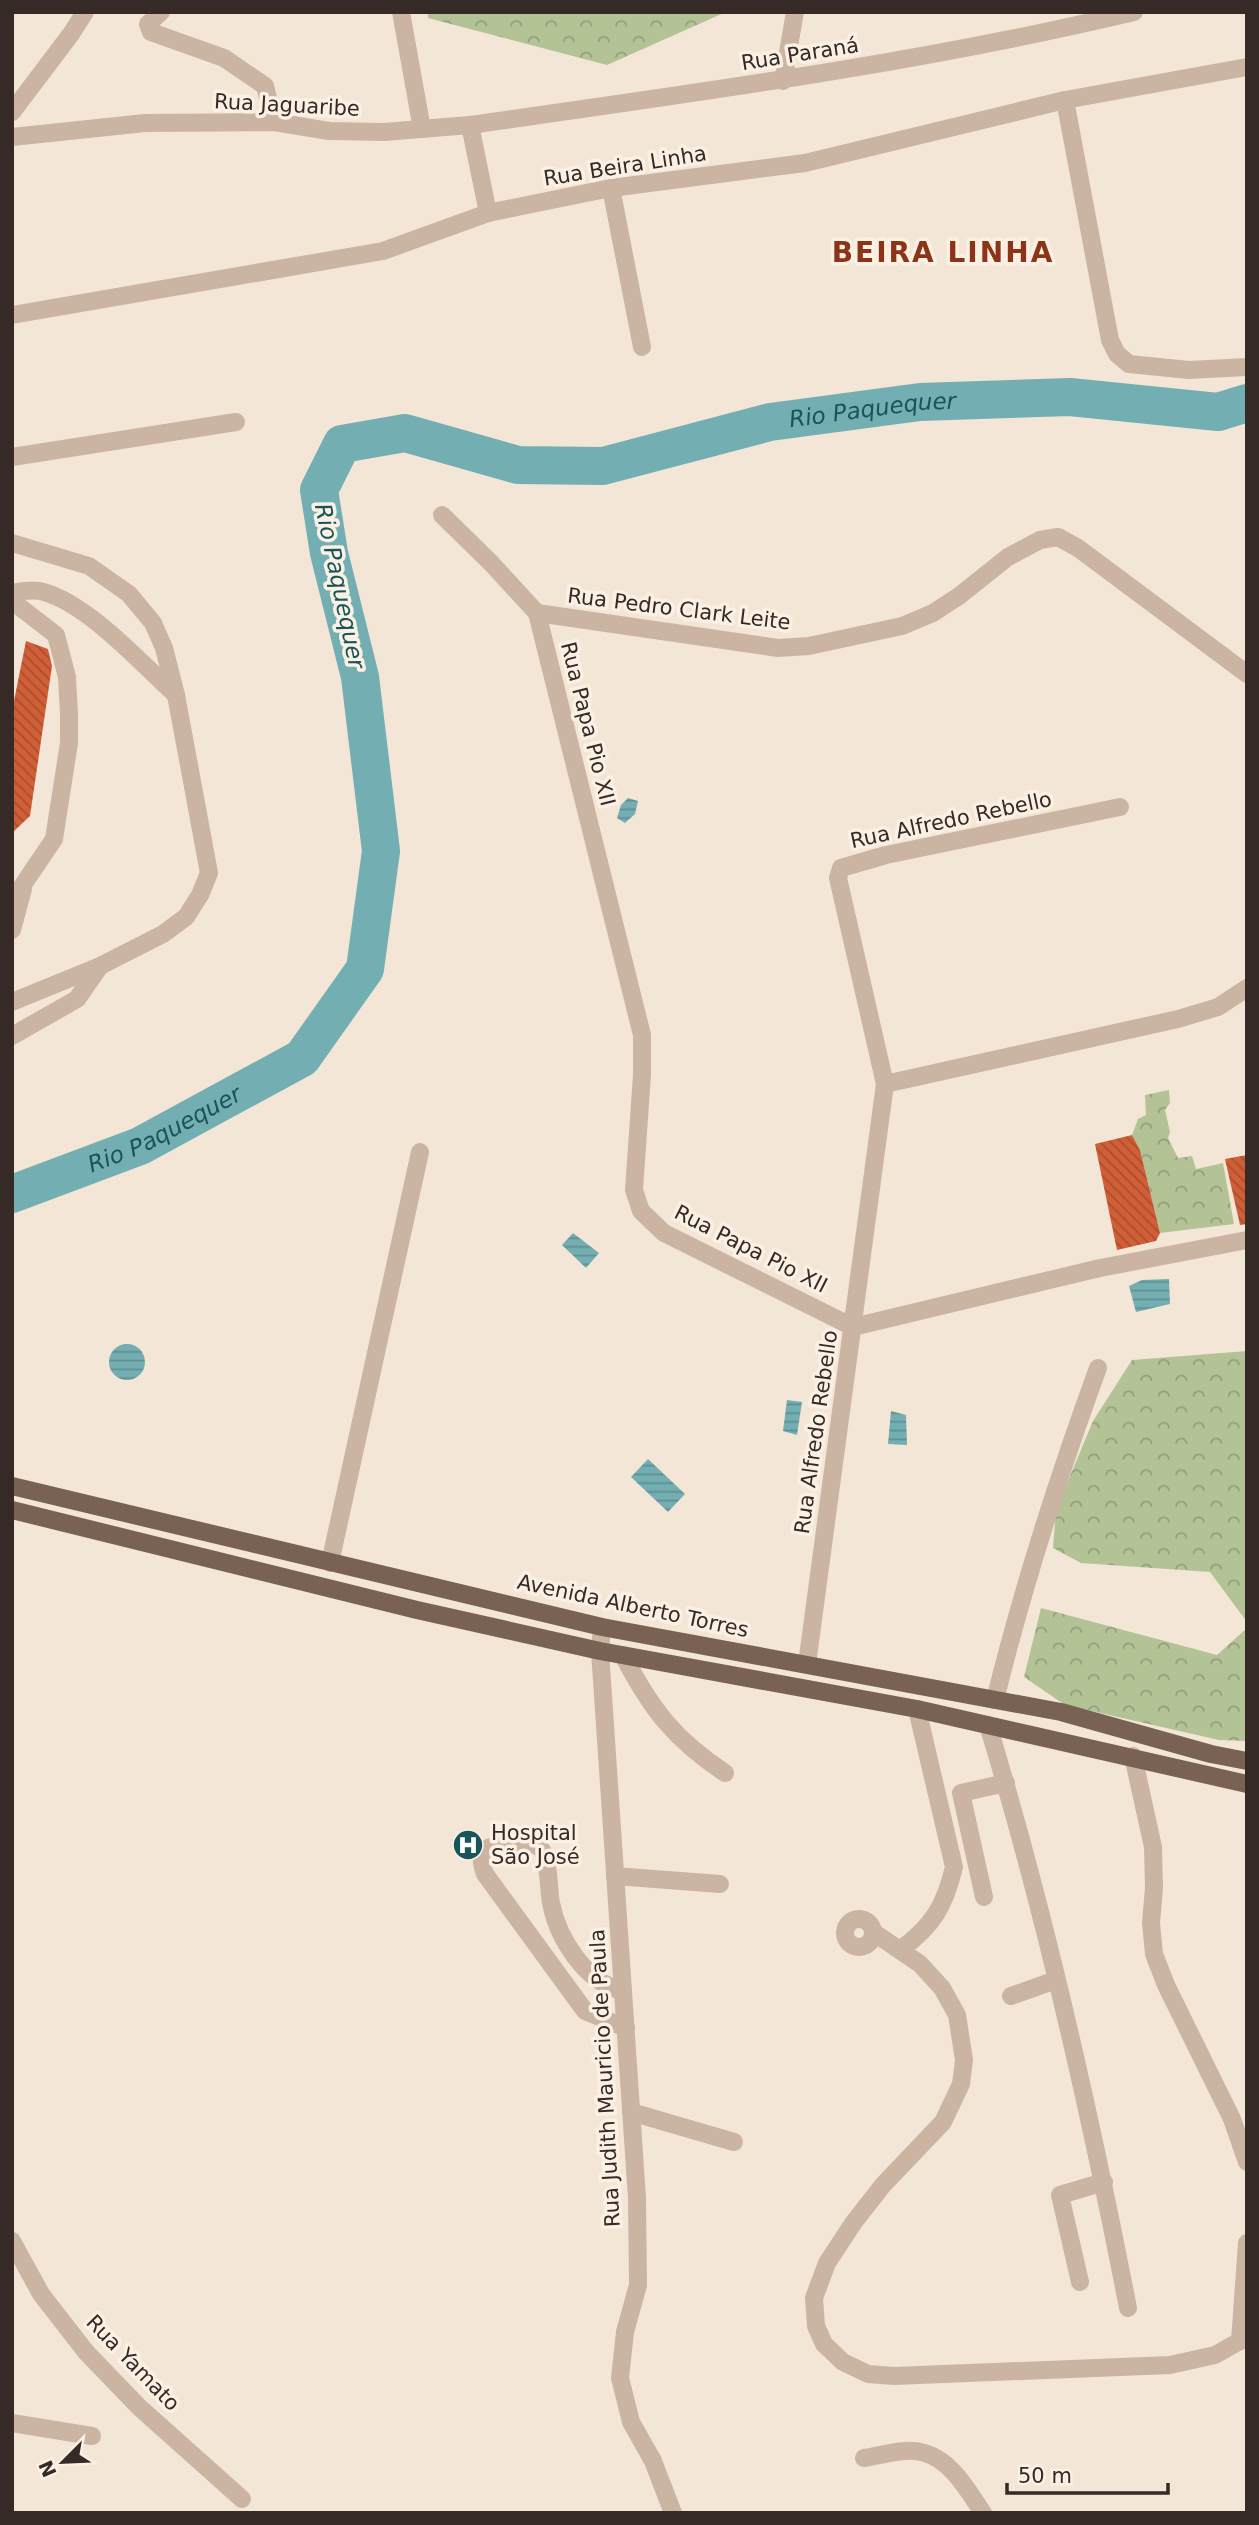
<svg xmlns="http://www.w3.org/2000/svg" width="1259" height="2525" font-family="'DejaVu Sans',sans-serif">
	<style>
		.forest { fill: url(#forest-crowns) }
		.water { fill: url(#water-rules) }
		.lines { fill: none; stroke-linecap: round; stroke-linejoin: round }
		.river { stroke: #73afb2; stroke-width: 38 }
		.building { fill: url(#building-back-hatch) }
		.minor { stroke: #cbb5a2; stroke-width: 18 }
		.major { stroke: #796154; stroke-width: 18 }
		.labels { text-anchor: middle; stroke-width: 7; stroke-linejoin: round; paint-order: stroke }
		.street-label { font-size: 21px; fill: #352a25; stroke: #faf0e3 }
		.poi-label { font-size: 21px; fill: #352a25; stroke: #faf0e3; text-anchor: start }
		.water-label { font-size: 23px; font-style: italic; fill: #17555a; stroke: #faf0e3 }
		.district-label { font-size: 28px; font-weight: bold; letter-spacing: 2px; fill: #8b3418; stroke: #faf0e3 }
	</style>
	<defs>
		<pattern id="forest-crowns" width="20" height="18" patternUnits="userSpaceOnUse" patternTransform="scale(1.75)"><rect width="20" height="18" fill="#b3c396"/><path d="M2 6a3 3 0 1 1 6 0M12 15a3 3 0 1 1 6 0" fill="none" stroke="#929f7a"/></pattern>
		<pattern id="water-rules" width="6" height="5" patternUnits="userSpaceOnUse" patternTransform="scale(1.75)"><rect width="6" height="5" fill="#73afb2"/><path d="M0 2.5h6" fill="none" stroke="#5f8f91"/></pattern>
		<pattern id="building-back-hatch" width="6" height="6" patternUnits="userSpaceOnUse" patternTransform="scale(1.75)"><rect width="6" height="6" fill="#d05e37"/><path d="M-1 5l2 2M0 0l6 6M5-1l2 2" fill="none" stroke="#aa4e2e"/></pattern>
	</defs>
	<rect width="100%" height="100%" fill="#f3e6d6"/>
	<g class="forest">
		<path d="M 428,12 L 726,12 L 607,65 L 428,18 Z"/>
		<path d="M 1169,1090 L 1170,1103 L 1165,1110 L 1170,1132 L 1168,1138 L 1178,1158 L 1192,1156 L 1196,1169 L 1223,1163 L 1234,1224 L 1160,1233 L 1140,1150 L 1132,1135 L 1138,1119 L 1146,1115 L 1145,1095 Z"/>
		<path d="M 1247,1351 L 1247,1622 L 1210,1572 L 1081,1563 L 1053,1548 L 1056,1510 L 1093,1421 L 1132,1360 Z"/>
		<path d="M 1041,1608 L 1217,1655 L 1247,1628 L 1247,1741 L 1219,1740 L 1065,1705 L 1024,1677 Z"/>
	</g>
	<g class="water">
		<path d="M 628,798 L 638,801 L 635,814 L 625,823 L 617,818 L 621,805 Z"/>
		<path d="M 573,1233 L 599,1253 L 586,1268 L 562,1245 Z"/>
		<path d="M 1169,1279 L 1170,1304 L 1136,1312 L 1129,1286 L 1142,1280 Z"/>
		<circle cx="127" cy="1362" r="18"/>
		<path d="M 787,1400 L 802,1402 L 797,1435 L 783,1431 Z"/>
		<path d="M 891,1411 L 906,1415 L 907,1445 L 888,1444 Z"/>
		<path d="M 648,1459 L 685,1494 L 668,1512 L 631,1477 Z"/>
	</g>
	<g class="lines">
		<path class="river" id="s1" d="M 12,1194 L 140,1146 L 302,1058 L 365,969 L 381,851 L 360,677 L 329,553 L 319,490 L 342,444 L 405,433 L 518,465 L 603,466 L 770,422 L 920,402 L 1070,397 L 1218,412 L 1247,403"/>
	</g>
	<g class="building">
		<path d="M 26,641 L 48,649 L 52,666 L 30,816 L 12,833 L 12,711 Z"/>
		<path d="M 1132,1135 L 1140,1150 L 1160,1233 L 1156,1241 L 1117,1250 L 1095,1144 Z"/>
		<path d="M 1247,1155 L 1247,1224 L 1240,1225 L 1225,1159 Z"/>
	</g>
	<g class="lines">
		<g class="minor">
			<path d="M 161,12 L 148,24 L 151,32 L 224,58 L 265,86 L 274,122"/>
			<path d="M 401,12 L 422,129"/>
			<path d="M 783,81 L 795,12"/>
			<path d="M 1065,100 L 1110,340 L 1117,354 L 1129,364 L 1189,370 L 1247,367"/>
			<path d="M 12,112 L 71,34 L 85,12"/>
			<path d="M 470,125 C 693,93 915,64 1134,12"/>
			<path d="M 12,137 L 145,123 L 274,122 L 329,131 L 384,132 L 470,125 L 488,213"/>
			<path d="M 611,188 L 642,347"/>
			<path d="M 12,315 L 383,251 L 488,213 L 611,188 L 805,163 L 1065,100 L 1247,67"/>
			<path d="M 12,457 L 236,422"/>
			<path d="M 442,515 L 491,563 L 537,613 L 642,1035 L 642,1075 L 634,1190 L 641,1211 L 664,1233 L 853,1327 L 1100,1268 L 1247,1240"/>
			<path d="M 12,543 L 89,566 L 129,594 L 153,623 L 164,648 L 176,695 L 209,873 L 200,895 L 186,917 L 163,934 L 100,966 L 12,1002"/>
			<path d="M 12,593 C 22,591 34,589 44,592 C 89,605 141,663 176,695"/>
			<path d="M 12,601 L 56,635 L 67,677 L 69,714 L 69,743 L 54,839 L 12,901"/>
			<path d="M 537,613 L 778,648 L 809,646 L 902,626 L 933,613 L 959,596 L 1008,557 L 1040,540 L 1058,537 L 1078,548 L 1247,674"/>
			<path d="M 12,930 L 23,889"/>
			<path d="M 12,1036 L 77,999 L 100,966"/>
			<path d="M 885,1084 L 1178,1019 L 1218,1007 L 1247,988"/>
			<path d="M 330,1563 L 420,1152"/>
			<path d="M 602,1627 L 600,1651 L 637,2198 L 638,2285 L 625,2332 L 620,2378 L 631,2422 L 653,2461 L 673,2513"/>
			<path d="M 623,1655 C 651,1709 674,1739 725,1773"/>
			<path d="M 807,1664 L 885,1084 L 838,878 L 841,868 L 886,855 L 1120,807"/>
			<path d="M 995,1700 C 1023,1587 1058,1477 1098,1368"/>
			<path d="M 988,1725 C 1046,1916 1090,2112 1128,2308"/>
			<path d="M 1133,1756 L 1153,1847 L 1154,1888 L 1151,1923 L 1154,1954 L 1166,1985 L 1232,2119 L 1247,2162"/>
			<path d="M 615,1876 L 720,1884"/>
			<path d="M 984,1897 L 961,1793 L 1006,1783"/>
			<circle cx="859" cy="1933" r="14"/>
			<path d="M 873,1932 L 920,1964 L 942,1988 L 957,2015 L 964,2060 L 961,2084 L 943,2122 L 883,2185 L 854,2222 L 827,2263 L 814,2298 L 816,2326 L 824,2344 L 843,2362 L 868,2374 L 894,2376 L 1170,2365 L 1215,2355 L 1247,2337"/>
			<path d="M 901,1949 C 933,1926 945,1905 954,1867 L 917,1709"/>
			<path d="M 623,1991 C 586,1983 558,1939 551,1903 C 548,1889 550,1854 538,1846 C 532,1843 523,1845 517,1845 C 493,1845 474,1844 485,1874 L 585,2011 L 626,2028"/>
			<path d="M 1011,1996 L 1056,1980"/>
			<path d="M 631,2112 L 734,2142"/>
			<path d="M 12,2241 L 41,2294 L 86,2352 L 139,2407 L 242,2499"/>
			<path d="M 1080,2282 L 1060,2195 L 1104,2182"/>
			<path d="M 1240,2341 L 1247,2243"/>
			<path d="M 12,2423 L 92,2436"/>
			<path d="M 864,2458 C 883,2455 906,2447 925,2453 C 952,2461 968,2491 983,2513"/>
		</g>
		<g class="major">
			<path d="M 12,1486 L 602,1627 L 1061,1712 L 1211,1754 L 1247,1761"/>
			<path d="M 12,1510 L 417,1610 L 600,1651 L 917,1709 L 1247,1784"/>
		</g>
	</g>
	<defs>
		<g id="hospital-disc" transform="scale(1.575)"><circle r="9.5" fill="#17555a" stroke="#faf0e3"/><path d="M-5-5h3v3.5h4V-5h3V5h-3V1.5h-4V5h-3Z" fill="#fff"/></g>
	</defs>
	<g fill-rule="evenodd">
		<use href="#hospital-disc" x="468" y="1845"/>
	</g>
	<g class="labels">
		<g class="street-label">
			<text transform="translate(800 54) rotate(-9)" y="7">Rua Paraná</text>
			<text transform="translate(287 105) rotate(3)" y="7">Rua Jaguaribe</text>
			<text transform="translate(625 166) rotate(-9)" y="7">Rua Beira Linha</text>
			<text transform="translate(679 609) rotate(7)" y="7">Rua Pedro Clark Leite</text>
			<text transform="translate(588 724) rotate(76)" y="7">Rua Papa Pio XII</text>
			<text transform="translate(951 820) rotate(-12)" y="7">Rua Alfredo Rebello</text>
			<text transform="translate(751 1249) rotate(27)" y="7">Rua Papa Pio XII</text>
			<text transform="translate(816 1432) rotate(-82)" y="7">Rua Alfredo Rebello</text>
			<text transform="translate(633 1606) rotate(12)" y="7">Avenida Alberto Torres</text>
			<text transform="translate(605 2078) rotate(-93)" y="7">Rua Judith Mauricio de Paula</text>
			<text transform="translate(133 2363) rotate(46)" y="7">Rua Yamato</text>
		</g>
		<g class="poi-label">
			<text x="491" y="1840">Hospital<tspan x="491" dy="24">São José</tspan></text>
		</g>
		<g class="water-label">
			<text dy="8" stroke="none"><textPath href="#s1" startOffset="1510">Rio Paquequer</textPath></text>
			<text transform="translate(340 586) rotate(78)" y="8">Rio Paquequer</text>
			<text dy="8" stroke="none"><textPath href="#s1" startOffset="166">Rio Paquequer</textPath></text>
		</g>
		<g class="district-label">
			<text x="943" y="262">BEIRA LINHA</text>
		</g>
	</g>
	<rect width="1259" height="2525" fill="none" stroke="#352a25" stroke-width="28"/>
	<g transform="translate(63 2462) rotate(246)" stroke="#faf0e3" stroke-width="5" paint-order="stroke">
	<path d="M0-5L12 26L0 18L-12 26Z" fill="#352a25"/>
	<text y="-10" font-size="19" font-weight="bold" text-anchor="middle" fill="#352a25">N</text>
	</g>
	<path d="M1007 2483v10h161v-10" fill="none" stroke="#352a25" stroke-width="3.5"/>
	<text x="1018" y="2483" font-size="21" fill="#352a25" stroke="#faf0e3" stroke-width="5" paint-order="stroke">50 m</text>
</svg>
